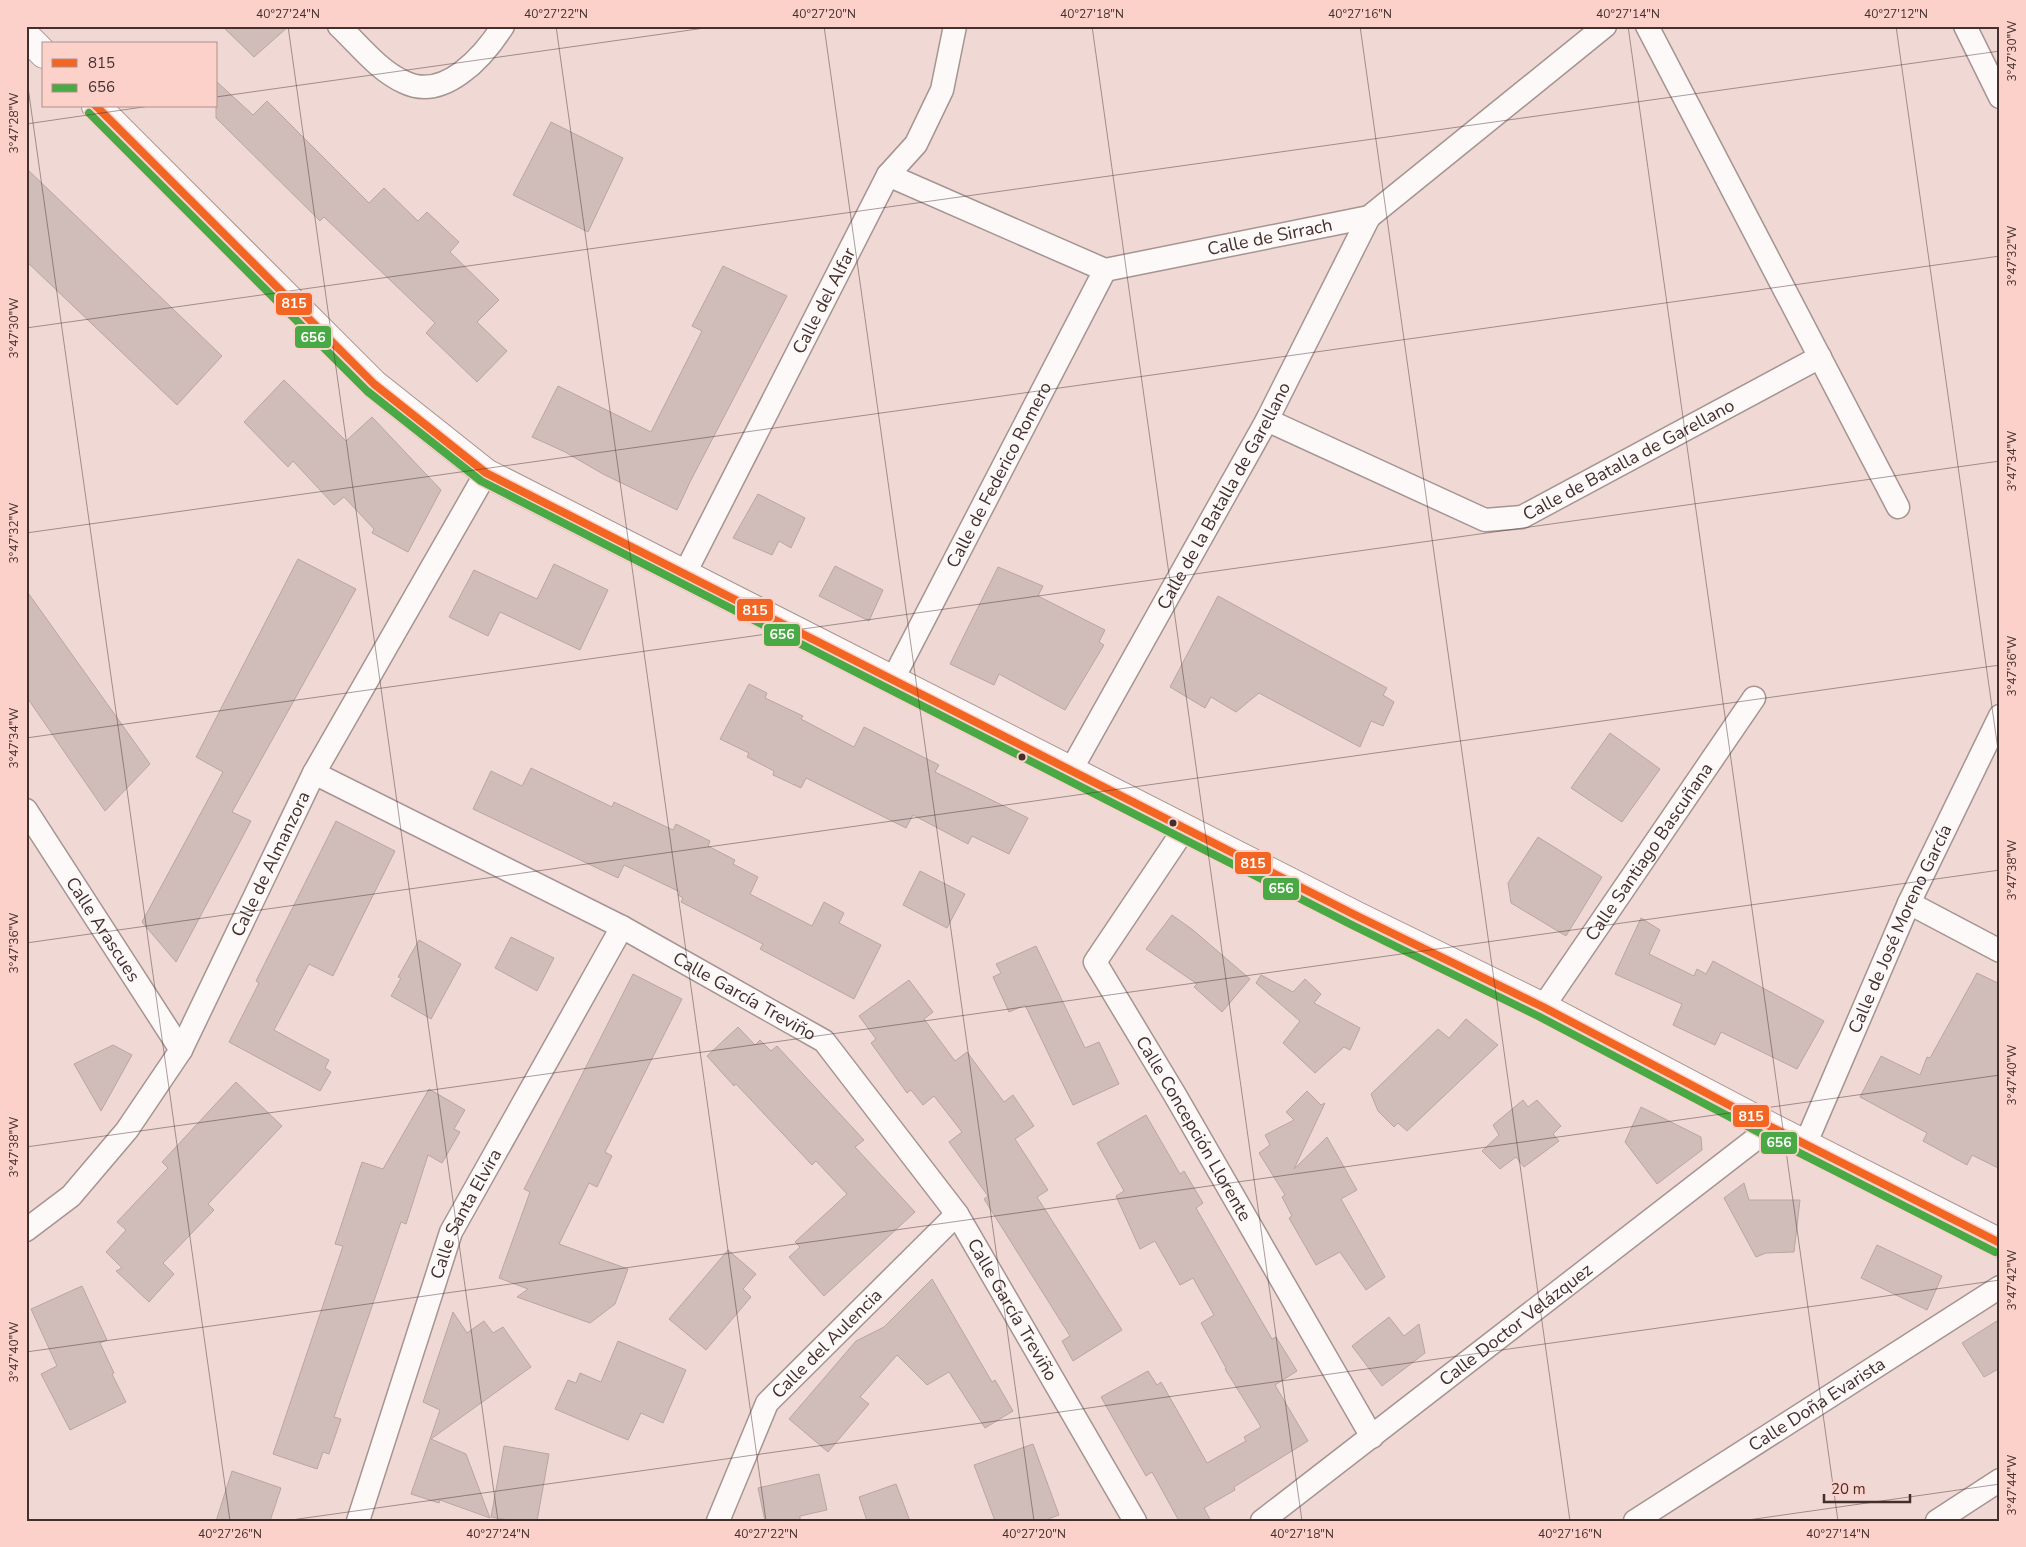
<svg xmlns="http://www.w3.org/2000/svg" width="2026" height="1547" font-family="'Nunito Sans',sans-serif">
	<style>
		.building { fill: #d0bcb9; stroke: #b9a6a2 }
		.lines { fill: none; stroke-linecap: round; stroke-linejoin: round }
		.street-casing { stroke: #a69491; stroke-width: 25 }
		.secondary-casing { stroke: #a69491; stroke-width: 30 }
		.street { stroke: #fdf9f9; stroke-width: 22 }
		.secondary { stroke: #fdf9f9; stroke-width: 28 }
		.bus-1-casing { stroke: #fbd1ca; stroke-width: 11 }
		.bus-2-casing { stroke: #fbd1ca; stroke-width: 11 }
		.bus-1 { stroke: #f26522; stroke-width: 8 }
		.bus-2 { stroke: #49a944; stroke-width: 8 }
		.ticks { fill: none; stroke: #432f2c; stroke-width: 1; stroke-opacity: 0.45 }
		.bus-dot { fill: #432f2c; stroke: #fbd1ca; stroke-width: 2 }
		.labels { text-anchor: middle; stroke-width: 5; stroke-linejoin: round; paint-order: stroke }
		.street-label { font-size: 18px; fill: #432f2c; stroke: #fbd1ca }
		.line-badge { stroke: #fbd1ca; stroke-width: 2 }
		.badge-label { font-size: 14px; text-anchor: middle; font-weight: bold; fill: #fff }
		.neatline { fill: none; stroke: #432f2c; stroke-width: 2 }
		.ticks-label { font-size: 12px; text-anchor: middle; fill: #432f2c }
	</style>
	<rect width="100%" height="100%" fill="#f0d9d5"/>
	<g class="building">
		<path d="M 222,26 L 289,26 L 254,57 Z"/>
		<path d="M 216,81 L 253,115 L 267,101 L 369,203 L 384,188 L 418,221 L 427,212 L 459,242 L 450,252 L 499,300 L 477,322 L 507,351 L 477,382 L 426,333 L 435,323 L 324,217 L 320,221 L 216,118 Z"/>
		<path d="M 551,122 L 623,158 L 588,232 L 513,195 Z"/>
		<path d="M 26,168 L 222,356 L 177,405 L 26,261 Z"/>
		<path d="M 723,266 L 787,296 L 691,480 L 677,510 L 603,474 L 565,452 L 532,437 L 558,386 L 651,432 L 702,331 L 692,326 Z"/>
		<path d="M 284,380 L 346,441 L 372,417 L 441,490 L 408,552 L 372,533 L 374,529 L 344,497 L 334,505 L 293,461 L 288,467 L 244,422 Z"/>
		<path d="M 758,494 L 805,518 L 791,548 L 779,541 L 772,555 L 733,538 Z"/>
		<path d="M 298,559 L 356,589 L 232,812 L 251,821 L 176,962 L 142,922 L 223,772 L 196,757 Z"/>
		<path d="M 554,564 L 608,590 L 580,650 L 500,612 L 488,636 L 449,617 L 474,570 L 537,599 Z"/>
		<path d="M 835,566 L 883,590 L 869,621 L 819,596 Z"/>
		<path d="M 998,567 L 1043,586 L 1038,596 L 1105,630 L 1099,642 L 1104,645 L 1065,710 L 999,674 L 994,685 L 950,664 Z"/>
		<path d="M 26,590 L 150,764 L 105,811 L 26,696 Z"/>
		<path d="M 1218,596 L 1387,688 L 1383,695 L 1394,702 L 1383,726 L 1371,721 L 1360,747 L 1259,693 L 1236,712 L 1211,697 L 1205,708 L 1170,687 Z"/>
		<path d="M 749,684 L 767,693 L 765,698 L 803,716 L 801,719 L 854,747 L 864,727 L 939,765 L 935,772 L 1028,818 L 1009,854 L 972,836 L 968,844 L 913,815 L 906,828 L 806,778 L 801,788 L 773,775 L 774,771 L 747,757 L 749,753 L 720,739 Z"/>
		<path d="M 1610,733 L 1660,769 L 1622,822 L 1571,788 Z"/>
		<path d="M 531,768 L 612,807 L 614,802 L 673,830 L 676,824 L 710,841 L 708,846 L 735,860 L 733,864 L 758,877 L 750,894 L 812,926 L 824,902 L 844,913 L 839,923 L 881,945 L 854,999 L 760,949 L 763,944 L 681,902 L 683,898 L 678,895 L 680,892 L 624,865 L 618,878 L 473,809 L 491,771 L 522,786 Z"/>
		<path d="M 336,821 L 395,851 L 333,976 L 309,964 L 274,1030 L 329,1060 L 325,1068 L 331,1072 L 320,1091 L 229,1042 L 259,983 L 256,981 Z"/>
		<path d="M 1538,837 L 1602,877 L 1566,936 L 1511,903 L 1508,883 Z"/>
		<path d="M 920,871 L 965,894 L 947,928 L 903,905 Z"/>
		<path d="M 1172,915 L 1193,930 L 1250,979 L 1222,1012 L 1194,987 L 1197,984 L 1146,949 Z"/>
		<path d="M 1641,918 L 1660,930 L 1649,954 L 1694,976 L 1697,969 L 1706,974 L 1713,961 L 1824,1021 L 1797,1069 L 1721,1032 L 1715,1045 L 1673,1025 L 1682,1004 L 1615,974 Z"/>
		<path d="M 511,937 L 554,958 L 537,991 L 495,968 Z"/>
		<path d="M 419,940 L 461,964 L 431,1019 L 391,996 L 401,978 L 398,977 Z"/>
		<path d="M 1036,946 L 1085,1048 L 1099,1042 L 1119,1084 L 1073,1105 L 1025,1005 L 1009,1012 L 993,977 L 1001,973 L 996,964 Z"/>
		<path d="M 1977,973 L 2000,984 L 2000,1169 L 1972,1155 L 1967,1165 L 1923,1141 L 1927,1133 L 1860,1097 L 1881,1056 L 1920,1075 L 1927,1057 L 1930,1058 Z"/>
		<path d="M 633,974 L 682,999 L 605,1152 L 612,1156 L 597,1187 L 589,1183 L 559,1244 L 628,1269 L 615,1304 L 590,1323 L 517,1297 L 528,1289 L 499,1278 L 530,1192 L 524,1189 Z"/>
		<path d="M 1261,975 L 1293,992 L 1305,979 L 1321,994 L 1314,1003 L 1360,1028 L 1350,1050 L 1344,1047 L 1315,1073 L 1283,1043 L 1300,1021 L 1256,983 Z"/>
		<path d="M 909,980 L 933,1012 L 924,1019 L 955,1061 L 967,1052 L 1004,1102 L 1013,1095 L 1034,1126 L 1015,1139 L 1048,1190 L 1037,1197 L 1122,1330 L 1073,1361 L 1062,1341 L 1070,1336 L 984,1199 L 988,1196 L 949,1142 L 962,1132 L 934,1096 L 923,1105 L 911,1090 L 907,1093 L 871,1043 L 876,1039 L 859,1016 Z"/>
		<path d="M 1466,1019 L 1498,1045 L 1407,1131 L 1398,1123 L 1394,1127 L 1378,1111 L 1371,1094 L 1438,1029 L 1449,1038 Z"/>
		<path d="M 738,1027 L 755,1045 L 760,1040 L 771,1051 L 777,1046 L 864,1140 L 855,1147 L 915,1212 L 824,1296 L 789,1257 L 800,1247 L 795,1242 L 847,1194 L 816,1161 L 812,1165 L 736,1084 L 734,1086 L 707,1056 Z"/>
		<path d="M 113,1045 L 132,1055 L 101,1111 L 74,1064 Z"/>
		<path d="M 236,1082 L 282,1126 L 208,1204 L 214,1210 L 163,1263 L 174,1274 L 149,1302 L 116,1271 L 122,1268 L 106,1252 L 126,1230 L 117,1222 L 168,1168 L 162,1162 Z"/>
		<path d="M 429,1089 L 465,1110 L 454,1129 L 460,1132 L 442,1163 L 428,1155 L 406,1224 L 401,1222 L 334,1417 L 341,1419 L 329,1454 L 323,1452 L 317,1469 L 273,1454 L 343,1246 L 335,1244 L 362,1162 L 383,1169 Z"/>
		<path d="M 1307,1091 L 1321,1105 L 1325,1103 L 1294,1169 L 1327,1137 L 1357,1190 L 1341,1199 L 1385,1277 L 1366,1290 L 1340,1252 L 1316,1265 L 1289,1218 L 1292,1216 L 1282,1197 L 1285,1195 L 1259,1153 L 1270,1145 L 1265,1135 L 1294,1120 L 1286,1112 Z"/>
		<path d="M 1523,1100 L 1528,1107 L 1537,1100 L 1561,1126 L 1553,1134 L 1559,1141 L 1524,1167 L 1516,1157 L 1500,1169 L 1482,1151 L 1499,1135 L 1493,1125 Z"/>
		<path d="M 1641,1107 L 1701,1137 L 1702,1150 L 1657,1184 L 1625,1142 Z"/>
		<path d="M 1146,1115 L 1180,1174 L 1184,1171 L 1203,1203 L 1196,1208 L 1272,1339 L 1276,1337 L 1297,1371 L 1275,1385 L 1308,1441 L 1234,1487 L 1235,1490 L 1204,1508 L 1211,1521 L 1179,1521 L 1152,1472 L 1146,1476 L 1101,1397 L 1148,1371 L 1157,1385 L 1161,1382 L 1207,1463 L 1246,1441 L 1244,1437 L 1261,1427 L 1225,1369 L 1226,1368 L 1201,1323 L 1214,1315 L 1193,1278 L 1180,1285 L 1155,1241 L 1140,1249 L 1116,1196 L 1124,1191 L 1097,1143 Z"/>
		<path d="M 1744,1183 L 1749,1200 L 1800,1200 L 1794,1252 L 1766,1253 L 1756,1257 L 1724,1198 Z"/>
		<path d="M 1877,1245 L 1942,1276 L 1927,1310 L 1861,1278 Z"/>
		<path d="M 728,1250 L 756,1274 L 743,1289 L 751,1297 L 706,1350 L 669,1319 Z"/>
		<path d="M 932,1279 L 992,1382 L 995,1380 L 1013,1411 L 985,1428 L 949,1372 L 927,1385 L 897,1355 L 860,1397 L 869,1404 L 828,1452 L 789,1419 L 856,1341 L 884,1327 Z"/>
		<path d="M 82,1286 L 107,1340 L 100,1343 L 114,1373 L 112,1374 L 126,1402 L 70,1430 L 41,1374 L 57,1366 L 31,1309 Z"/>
		<path d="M 453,1312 L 467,1333 L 484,1321 L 493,1333 L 503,1327 L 531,1367 L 431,1439 L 466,1454 L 490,1518 L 440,1500 L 439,1503 L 411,1494 L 440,1410 L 423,1402 Z"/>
		<path d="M 1389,1317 L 1404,1336 L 1419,1324 L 1425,1353 L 1382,1386 L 1352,1346 Z"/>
		<path d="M 2000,1319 L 2000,1368 L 1984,1377 L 1962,1343 Z"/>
		<path d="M 618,1341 L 686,1370 L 663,1423 L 641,1413 L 628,1440 L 555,1409 L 568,1380 L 576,1383 L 580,1373 L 601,1382 Z"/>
		<path d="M 1033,1444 L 1059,1515 L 1043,1521 L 995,1521 L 974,1465 Z"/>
		<path d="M 504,1446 L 549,1454 L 537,1521 L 514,1521 L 491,1517 Z"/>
		<path d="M 232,1471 L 281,1488 L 270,1521 L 216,1521 Z"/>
		<path d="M 819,1474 L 827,1510 L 800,1516 L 800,1521 L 765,1521 L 758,1488 Z"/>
		<path d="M 896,1484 L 910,1521 L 867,1521 L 859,1497 Z"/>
	</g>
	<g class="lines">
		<g class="street-casing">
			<g id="street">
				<path d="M 339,26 C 359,45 379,71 404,82 C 444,102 484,56 503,26"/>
				<path d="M 1647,26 L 1898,507"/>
				<path d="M 1965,26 L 2000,97"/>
				<path id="s1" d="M 888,175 L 1105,270 L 1369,217 L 1605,26"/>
				<path id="s2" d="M 1267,420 L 1485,520 L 1522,517 L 1820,357"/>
				<path id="s3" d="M 684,575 L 888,175 L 916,144 L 942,90 L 955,26"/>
				<path id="s4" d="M 893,679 L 1105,270"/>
				<path id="s5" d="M 1071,770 L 1267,420 L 1369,217"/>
				<path id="s6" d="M 314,773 L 622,927 L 824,1041 L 957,1214 L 1135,1521"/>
				<path id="s7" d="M 26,810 L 181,1050"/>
				<path id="s8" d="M 1185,828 L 1095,962 L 1175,1095 L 1372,1437"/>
				<path d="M 1909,903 L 2000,951"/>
				<path id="s9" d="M 1543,1007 L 1754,698"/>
				<path id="s10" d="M 1805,1145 L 1909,903 L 2000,716"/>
				<path id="s11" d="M 26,1230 L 71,1196 L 127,1130 L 181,1050 L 314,773 L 486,473"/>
				<path id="s12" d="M 358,1521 L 451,1232 L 622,927"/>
				<path id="s13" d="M 718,1521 L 767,1403 L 957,1214"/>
				<path id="s14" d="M 1262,1521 L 1771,1127"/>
				<path id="s15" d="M 1635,1521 L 2000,1287"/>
				<path d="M 1937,1521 L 2000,1480"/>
			</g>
		</g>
		<g class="secondary-casing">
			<g id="secondary">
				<path d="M 26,36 L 44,54"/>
				<path d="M 96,106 L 374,384 L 486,473 L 1357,916 L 1543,1007 L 1771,1127 L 2000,1243"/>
			</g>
		</g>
		<use href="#street" class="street"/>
		<use href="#secondary" class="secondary"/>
		<g class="bus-1-casing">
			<path id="bus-1" d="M 96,106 L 374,384 L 486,473 L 1357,916 L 1543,1007 L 1771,1127 L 2000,1243"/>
		</g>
		<g class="bus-2-casing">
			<path id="bus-2" d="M 89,113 L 367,391 L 481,481 L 1352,925 L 1538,1016 L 1766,1136 L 1995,1252"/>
		</g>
		<use href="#bus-1" class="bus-1"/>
		<use href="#bus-2" class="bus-2"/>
	</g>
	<path class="ticks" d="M 288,26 L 498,1521M 556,26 L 766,1521M 824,26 L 1034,1521M 1092,26 L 1302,1521M 1360,26 L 1570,1521M 1628,26 L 1838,1521M 1896,26 L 2000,764M 26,73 L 230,1521M 216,97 L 719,26M 26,124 L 150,106M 26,328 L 2000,51M 26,533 L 2000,256M 26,738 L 2000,461M 26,943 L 2000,665M 26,1147 L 2000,870M 26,1352 L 2000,1075M 284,1521 L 2000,1280M 1741,1521 L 2000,1484"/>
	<g class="bus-dot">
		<circle cx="1022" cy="757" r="4.5"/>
		<circle cx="1173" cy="823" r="4.5"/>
	</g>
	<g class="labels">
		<g class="street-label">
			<text dy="6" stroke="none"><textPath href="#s1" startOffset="405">Calle de Sirrach</textPath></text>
			<text dy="6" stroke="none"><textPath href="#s3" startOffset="308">Calle del Alfar</textPath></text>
			<text dy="6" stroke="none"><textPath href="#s2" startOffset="398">Calle de Batalla de Garellano</textPath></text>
			<text dy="6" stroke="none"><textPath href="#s4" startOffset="230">Calle de Federico Romero</textPath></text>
			<text dy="6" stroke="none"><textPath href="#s5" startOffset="314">Calle de la Batalla de Garellano</textPath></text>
			<text dy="6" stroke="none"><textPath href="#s9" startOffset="188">Calle Santiago Bascuñana</textPath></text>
			<text dy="6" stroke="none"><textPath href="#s11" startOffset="446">Calle de Almanzora</textPath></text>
			<text dy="6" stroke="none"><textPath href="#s10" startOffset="236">Calle de José Moreno García</textPath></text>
			<text dy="6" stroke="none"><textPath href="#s7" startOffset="142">Calle Arascues</textPath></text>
			<text dy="6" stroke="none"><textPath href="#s6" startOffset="485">Calle García Treviño</textPath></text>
			<text dy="6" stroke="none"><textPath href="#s8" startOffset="355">Calle Concepción Llorente</textPath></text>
			<text dy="6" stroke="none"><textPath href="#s12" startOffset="326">Calle Santa Elvira</textPath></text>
			<text dy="6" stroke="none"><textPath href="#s6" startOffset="905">Calle García Treviño</textPath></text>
			<text dy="6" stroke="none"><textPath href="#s14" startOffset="321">Calle Doctor Velázquez</textPath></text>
			<text dy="6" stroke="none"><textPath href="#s13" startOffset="212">Calle del Aulencia</textPath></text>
			<text dy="6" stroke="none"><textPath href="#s15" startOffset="216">Calle Doña Evarista</textPath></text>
		</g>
	</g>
	<g class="line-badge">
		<rect x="275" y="292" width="38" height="24" rx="5" fill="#f26522"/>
		<rect x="294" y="325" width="38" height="24" rx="5" fill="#49a944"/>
		<rect x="736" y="598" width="38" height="24" rx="5" fill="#f26522"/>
		<rect x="763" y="623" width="38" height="24" rx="5" fill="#49a944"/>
		<rect x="1234" y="851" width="38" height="24" rx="5" fill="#f26522"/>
		<rect x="1262" y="877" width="38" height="24" rx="5" fill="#49a944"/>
		<rect x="1732" y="1104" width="38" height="24" rx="5" fill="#f26522"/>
		<rect x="1760" y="1131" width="38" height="24" rx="5" fill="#49a944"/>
	</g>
	<g class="badge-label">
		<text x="294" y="308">815</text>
		<text x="313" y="342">656</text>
		<text x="755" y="615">815</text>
		<text x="782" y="639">656</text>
		<text x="1253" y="868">815</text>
		<text x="1281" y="893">656</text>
		<text x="1751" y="1121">815</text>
		<text x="1779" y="1147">656</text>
	</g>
	<rect width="2026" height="1547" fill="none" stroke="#fbd1ca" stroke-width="55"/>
	<rect x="42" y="42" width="175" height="65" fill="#fbd1ca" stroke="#b1908b"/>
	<rect x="52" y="59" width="25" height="8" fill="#f26522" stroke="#b1908b"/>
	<text x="88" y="68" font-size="15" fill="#432f2c">815</text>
	<rect x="52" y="84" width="25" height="8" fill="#49a944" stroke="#b1908b"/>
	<text x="88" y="92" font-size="15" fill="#432f2c">656</text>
	<path d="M1824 1494v8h86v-8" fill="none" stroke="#432f2c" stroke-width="2.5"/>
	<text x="1831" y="1494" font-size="15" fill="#432f2c" stroke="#fbd1ca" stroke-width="4" paint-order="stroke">20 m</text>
	<rect x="28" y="28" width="1970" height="1492" class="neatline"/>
	<g class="ticks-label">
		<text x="288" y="18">40°27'24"N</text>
		<text x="556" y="18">40°27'22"N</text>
		<text x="824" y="18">40°27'20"N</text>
		<text x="1092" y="18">40°27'18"N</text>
		<text x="1360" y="18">40°27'16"N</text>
		<text x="1628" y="18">40°27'14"N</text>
		<text x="1896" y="18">40°27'12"N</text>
		<text transform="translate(2012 51) rotate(-90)" y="4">3°47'30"W</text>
		<text transform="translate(14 123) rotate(-90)" y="4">3°47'28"W</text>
		<text transform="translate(2012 256) rotate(-90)" y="4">3°47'32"W</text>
		<text transform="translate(14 328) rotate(-90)" y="4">3°47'30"W</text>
		<text transform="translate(2012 461) rotate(-90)" y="4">3°47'34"W</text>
		<text transform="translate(14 533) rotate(-90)" y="4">3°47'32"W</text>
		<text transform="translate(2012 666) rotate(-90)" y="4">3°47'36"W</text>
		<text transform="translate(14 738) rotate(-90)" y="4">3°47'34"W</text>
		<text transform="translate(2012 870) rotate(-90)" y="4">3°47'38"W</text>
		<text transform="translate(14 943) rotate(-90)" y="4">3°47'36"W</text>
		<text transform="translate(2012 1075) rotate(-90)" y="4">3°47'40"W</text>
		<text transform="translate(14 1147) rotate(-90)" y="4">3°47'38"W</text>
		<text transform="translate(2012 1280) rotate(-90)" y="4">3°47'42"W</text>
		<text transform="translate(14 1352) rotate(-90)" y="4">3°47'40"W</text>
		<text transform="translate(2012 1485) rotate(-90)" y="4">3°47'44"W</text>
		<text x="230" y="1538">40°27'26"N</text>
		<text x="498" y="1538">40°27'24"N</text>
		<text x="766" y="1538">40°27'22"N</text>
		<text x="1034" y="1538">40°27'20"N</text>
		<text x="1302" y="1538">40°27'18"N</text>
		<text x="1570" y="1538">40°27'16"N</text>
		<text x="1838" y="1538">40°27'14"N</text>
	</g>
</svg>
